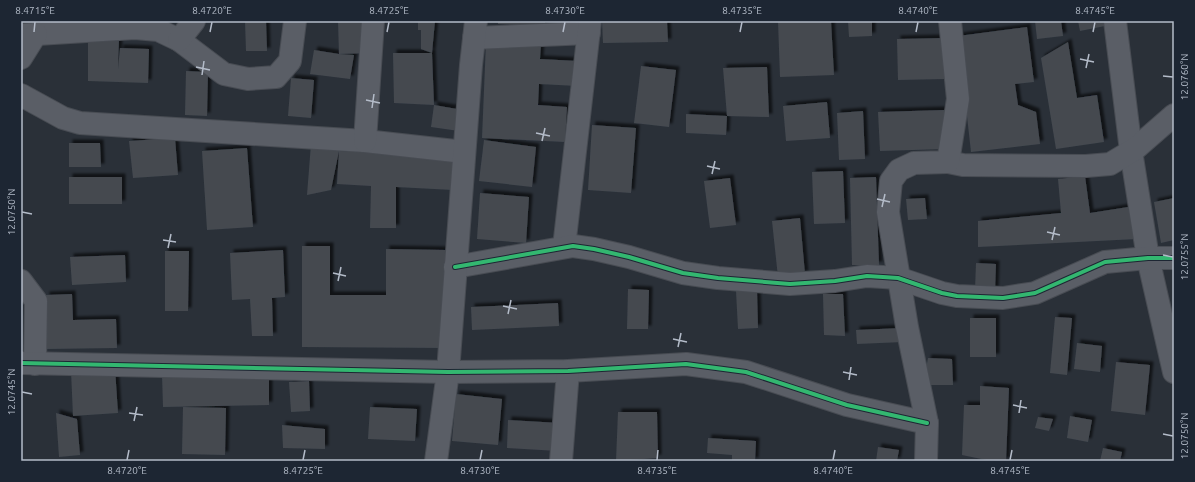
<svg xmlns="http://www.w3.org/2000/svg" width="1195" height="482" font-family="Ubuntu,sans-serif">
	<style>
		.building { fill: #444950; filter: url(#shadow) }
		.lines { fill: none; stroke-linecap: round; stroke-linejoin: round }
		.minor-casing { stroke: #484c53; stroke-width: 24 }
		.minor { stroke: #5a5e66; stroke-width: 22 }
		.cycleway-casing { stroke: #1d2633; stroke-width: 6 }
		.cycleway { stroke: #33b770; stroke-width: 4 }
		.ticks { fill: none; stroke: #b4bcc9; stroke-width: 1.5 }
		.neatline { fill: none; stroke: #b4bcc9; stroke-width: 1.5 }
		.ticks-label { font-size: 10px; text-anchor: middle; fill: #b4bcc9 }
	</style>
	<defs>
		<filter id="shadow"><feDropShadow dx="3.5" dy="-3.5" stdDeviation="1" flood-color="#0009"/></filter>
	</defs>
	<rect width="100%" height="100%" fill="#2a3038"/>
	<g class="building">
		<path d="M 245,21 L 266,21 L 267,51 L 246,51 Z"/>
		<path d="M 338,21 L 370,21 L 371,53 L 339,54 L 354,55 L 350,79 L 310,74 L 314,50 L 339,54 Z"/>
		<path d="M 418,21 L 435,21 L 432,53 L 434,105 L 394,103 L 393,53 L 432,53 L 421,49 L 421,30 L 418,30 Z"/>
		<path d="M 498,21 L 545,21 L 545,26 L 498,24 Z"/>
		<path d="M 602,21 L 667,21 L 668,42 L 603,43 Z"/>
		<path d="M 778,21 L 831,21 L 834,75 L 780,77 Z"/>
		<path d="M 848,21 L 872,21 L 872,36 L 849,37 Z"/>
		<path d="M 1035,21 L 1061,21 L 1063,36 L 1037,39 Z"/>
		<path d="M 1078,21 L 1104,21 L 1105,26 L 1080,31 Z"/>
		<path d="M 1027,27 L 1034,82 L 1015,84 L 1018,105 L 1036,112 L 1040,144 L 971,152 L 958,36 Z"/>
		<path d="M 944,38 L 945,79 L 898,80 L 897,39 Z"/>
		<path d="M 88,39 L 119,39 L 118,69 L 120,48 L 149,49 L 148,83 L 88,81 Z"/>
		<path d="M 486,42 L 541,44 L 540,59 L 578,61 L 577,86 L 539,84 L 538,105 L 567,107 L 565,142 L 482,138 Z"/>
		<path d="M 1068,42 L 1077,98 L 1097,95 L 1104,142 L 1056,149 L 1041,58 Z"/>
		<path d="M 641,66 L 676,70 L 669,127 L 634,123 Z"/>
		<path d="M 767,67 L 769,117 L 727,116 L 723,68 Z"/>
		<path d="M 186,71 L 208,72 L 207,116 L 185,115 Z"/>
		<path d="M 291,78 L 314,80 L 311,118 L 288,116 Z"/>
		<path d="M 827,102 L 830,138 L 786,141 L 783,106 Z"/>
		<path d="M 434,105 L 463,110 L 459,131 L 431,127 Z"/>
		<path d="M 944,110 L 945,149 L 880,151 L 878,112 Z"/>
		<path d="M 863,111 L 865,159 L 839,160 L 837,113 Z"/>
		<path d="M 686,114 L 727,116 L 726,135 L 686,133 Z"/>
		<path d="M 592,125 L 636,128 L 631,193 L 588,190 Z"/>
		<path d="M 175,138 L 178,175 L 133,178 L 129,141 Z"/>
		<path d="M 484,140 L 536,147 L 532,187 L 479,181 Z"/>
		<path d="M 69,143 L 100,143 L 101,167 L 69,167 Z"/>
		<path d="M 311,144 L 339,151 L 455,157 L 453,190 L 396,187 L 396,228 L 370,228 L 371,186 L 337,184 L 339,151 L 331,190 L 307,195 Z"/>
		<path d="M 247,148 L 253,227 L 207,230 L 202,151 Z"/>
		<path d="M 843,171 L 845,223 L 814,224 L 812,172 Z"/>
		<path d="M 1085,176 L 1090,213 L 1128,207 L 1137,239 L 978,247 L 978,221 L 1061,213 L 1058,179 Z"/>
		<rect x="69" y="177" width="53" height="27"/>
		<path d="M 876,177 L 879,265 L 852,265 L 850,178 Z"/>
		<path d="M 730,178 L 736,225 L 710,228 L 704,181 Z"/>
		<path d="M 480,193 L 529,197 L 526,243 L 477,239 Z"/>
		<path d="M 925,198 L 927,219 L 908,220 L 906,199 Z"/>
		<path d="M 1174,198 L 1174,240 L 1161,243 L 1154,202 Z"/>
		<path d="M 800,218 L 805,274 L 778,277 L 772,221 Z"/>
		<path d="M 302,246 L 330,246 L 330,295 L 386,295 L 386,249 L 446,250 L 445,348 L 302,347 Z"/>
		<path d="M 283,250 L 285,297 L 272,298 L 273,336 L 252,336 L 250,299 L 232,300 L 230,253 Z"/>
		<path d="M 165,251 L 189,251 L 188,311 L 165,311 Z"/>
		<path d="M 125,255 L 126,282 L 72,285 L 70,257 Z"/>
		<path d="M 976,263 L 996,264 L 995,291 L 975,290 Z"/>
		<path d="M 628,289 L 649,290 L 648,329 L 627,329 Z"/>
		<path d="M 757,290 L 758,328 L 738,329 L 736,291 Z"/>
		<path d="M 72,294 L 73,320 L 116,319 L 117,348 L 47,349 L 46,295 Z"/>
		<path d="M 823,294 L 843,294 L 845,336 L 824,335 Z"/>
		<path d="M 558,303 L 559,326 L 472,330 L 471,307 Z"/>
		<path d="M 1055,317 L 1072,318 L 1067,375 L 1050,373 Z"/>
		<rect x="970" y="318" width="26" height="39"/>
		<path d="M 902,328 L 903,342 L 857,344 L 856,330 Z"/>
		<path d="M 1077,343 L 1102,346 L 1100,372 L 1074,369 Z"/>
		<path d="M 928,358 L 952,359 L 953,385 L 923,385 Z"/>
		<path d="M 1116,362 L 1150,365 L 1145,415 L 1111,411 Z"/>
		<path d="M 115,368 L 118,413 L 73,416 L 71,371 Z"/>
		<path d="M 269,374 L 269,405 L 163,407 L 162,375 Z"/>
		<path d="M 309,381 L 310,411 L 291,412 L 289,382 Z"/>
		<path d="M 980,386 L 1009,388 L 1006,461 L 991,461 L 962,455 L 964,405 L 980,405 Z"/>
		<path d="M 456,394 L 502,399 L 498,445 L 452,441 Z"/>
		<path d="M 183,407 L 226,408 L 225,455 L 182,454 Z"/>
		<path d="M 370,407 L 417,409 L 415,441 L 368,439 Z"/>
		<path d="M 618,412 L 657,412 L 658,458 L 616,461 Z"/>
		<path d="M 56,413 L 77,419 L 80,455 L 59,457 Z"/>
		<path d="M 1070,416 L 1092,420 L 1088,442 L 1067,438 Z"/>
		<path d="M 1038,417 L 1053,419 L 1049,431 L 1035,428 Z"/>
		<path d="M 508,420 L 560,423 L 558,451 L 507,448 Z"/>
		<path d="M 282,425 L 325,429 L 325,449 L 283,448 Z"/>
		<path d="M 708,438 L 756,441 L 755,461 L 732,461 L 732,455 L 707,453 Z"/>
		<path d="M 878,447 L 899,450 L 897,461 L 876,461 Z"/>
		<path d="M 1103,448 L 1122,452 L 1120,461 L 1100,461 Z"/>
	</g>
	<g class="lines">
		<g class="minor-casing">
			<g id="minor">
				<path d="M 1115,21 L 1131,151 L 1148,258 L 1174,372"/>
				<path d="M 21,35 L 135,28 L 158,30 L 179,40 L 224,74 L 248,79 L 276,77 L 290,61 L 295,21"/>
				<path d="M 474,38 L 589,33"/>
				<path d="M 179,40 L 194,21"/>
				<path d="M 21,58 L 36,34"/>
				<path d="M 21,95 L 63,118 L 80,123 L 365,141 L 464,152"/>
				<path d="M 365,141 L 373,21"/>
				<path d="M 948,162 L 963,165 L 1086,166 L 1110,164 L 1135,149 L 1174,115"/>
				<path d="M 564,247 L 590,21"/>
				<path d="M 455,267 L 573,246 L 594,249 L 629,257 L 683,273 L 718,278 L 790,284 L 835,281 L 867,276 L 883,277 L 898,278 L 942,293 L 957,296 L 1003,298 L 1035,293 L 1105,262 L 1148,258 L 1174,258"/>
				<path d="M 21,281 L 36,301 L 35,364"/>
				<path d="M 21,363 L 448,372 L 568,371 L 686,364 L 746,372 L 847,405 L 927,423"/>
				<path d="M 436,461 L 448,372 L 471,65 L 476,21"/>
				<path d="M 561,461 L 568,371"/>
				<path d="M 926,461 L 927,423 L 907,327 L 888,212 L 891,181 L 899,170 L 914,163 L 948,162 L 958,99 L 950,21"/>
			</g>
		</g>
		<use href="#minor" class="minor"/>
		<g class="cycleway-casing">
			<g id="cycleway">
				<path d="M 455,267 L 573,246 L 594,249 L 629,257 L 683,273 L 718,278 L 790,284 L 835,281 L 867,276 L 883,277 L 898,278 L 942,293 L 957,296 L 1003,298 L 1035,293 L 1105,262 L 1148,258 L 1174,258"/>
				<path d="M 21,363 L 448,372 L 568,371 L 686,364 L 746,372 L 847,405 L 927,423"/>
			</g>
		</g>
		<use href="#cycleway" class="cycleway"/>
	</g>
	<path class="ticks" d="M 34,32 L 35,22M 210,32 L 212,22M 387,32 L 389,22M 563,32 L 565,22M 740,32 L 742,22M 916,32 L 918,22M 1093,32 L 1095,22M 1080,59 L 1094,62M 196,67 L 210,70M 1086,68 L 1089,54M 202,75 L 204,61M 1163,76 L 1173,77M 366,100 L 380,103M 372,108 L 374,94M 536,133 L 550,136M 542,141 L 545,128M 707,166 L 720,169M 712,174 L 715,161M 877,199 L 890,202M 882,207 L 885,194M 22,212 L 32,214M 1047,232 L 1060,235M 163,240 L 176,242M 1052,240 L 1055,227M 168,248 L 171,234M 1163,255 L 1173,257M 333,273 L 346,276M 338,281 L 341,267M 503,306 L 517,309M 508,314 L 511,300M 673,339 L 687,342M 678,347 L 681,333M 843,372 L 857,375M 849,380 L 851,367M 22,392 L 32,394M 1013,405 L 1027,408M 129,413 L 143,415M 1019,413 L 1021,400M 134,421 L 137,407M 1163,434 L 1173,436M 127,460 L 129,450M 303,460 L 305,450M 480,460 L 482,450M 657,460 L 658,450M 833,460 L 835,450M 1010,460 L 1012,450"/>
	<rect width="1195" height="482" fill="none" stroke="#1d2633" stroke-width="44"/>
	<rect x="22" y="22" width="1151" height="438" class="neatline"/>
	<g class="ticks-label">
		<text x="35" y="14">8.4715°E</text>
		<text x="212" y="14">8.4720°E</text>
		<text x="389" y="14">8.4725°E</text>
		<text x="565" y="14">8.4730°E</text>
		<text x="742" y="14">8.4735°E</text>
		<text x="918" y="14">8.4740°E</text>
		<text x="1095" y="14">8.4745°E</text>
		<text transform="translate(1184 77) rotate(-90)" y="4">12.0760°N</text>
		<text transform="translate(11 212) rotate(-90)" y="4">12.0750°N</text>
		<text transform="translate(1184 257) rotate(-90)" y="4">12.0755°N</text>
		<text transform="translate(11 392) rotate(-90)" y="4">12.0745°N</text>
		<text transform="translate(1184 436) rotate(-90)" y="4">12.0750°N</text>
		<text x="127" y="474">8.4720°E</text>
		<text x="303" y="474">8.4725°E</text>
		<text x="480" y="474">8.4730°E</text>
		<text x="657" y="474">8.4735°E</text>
		<text x="833" y="474">8.4740°E</text>
		<text x="1010" y="474">8.4745°E</text>
	</g>
</svg>
